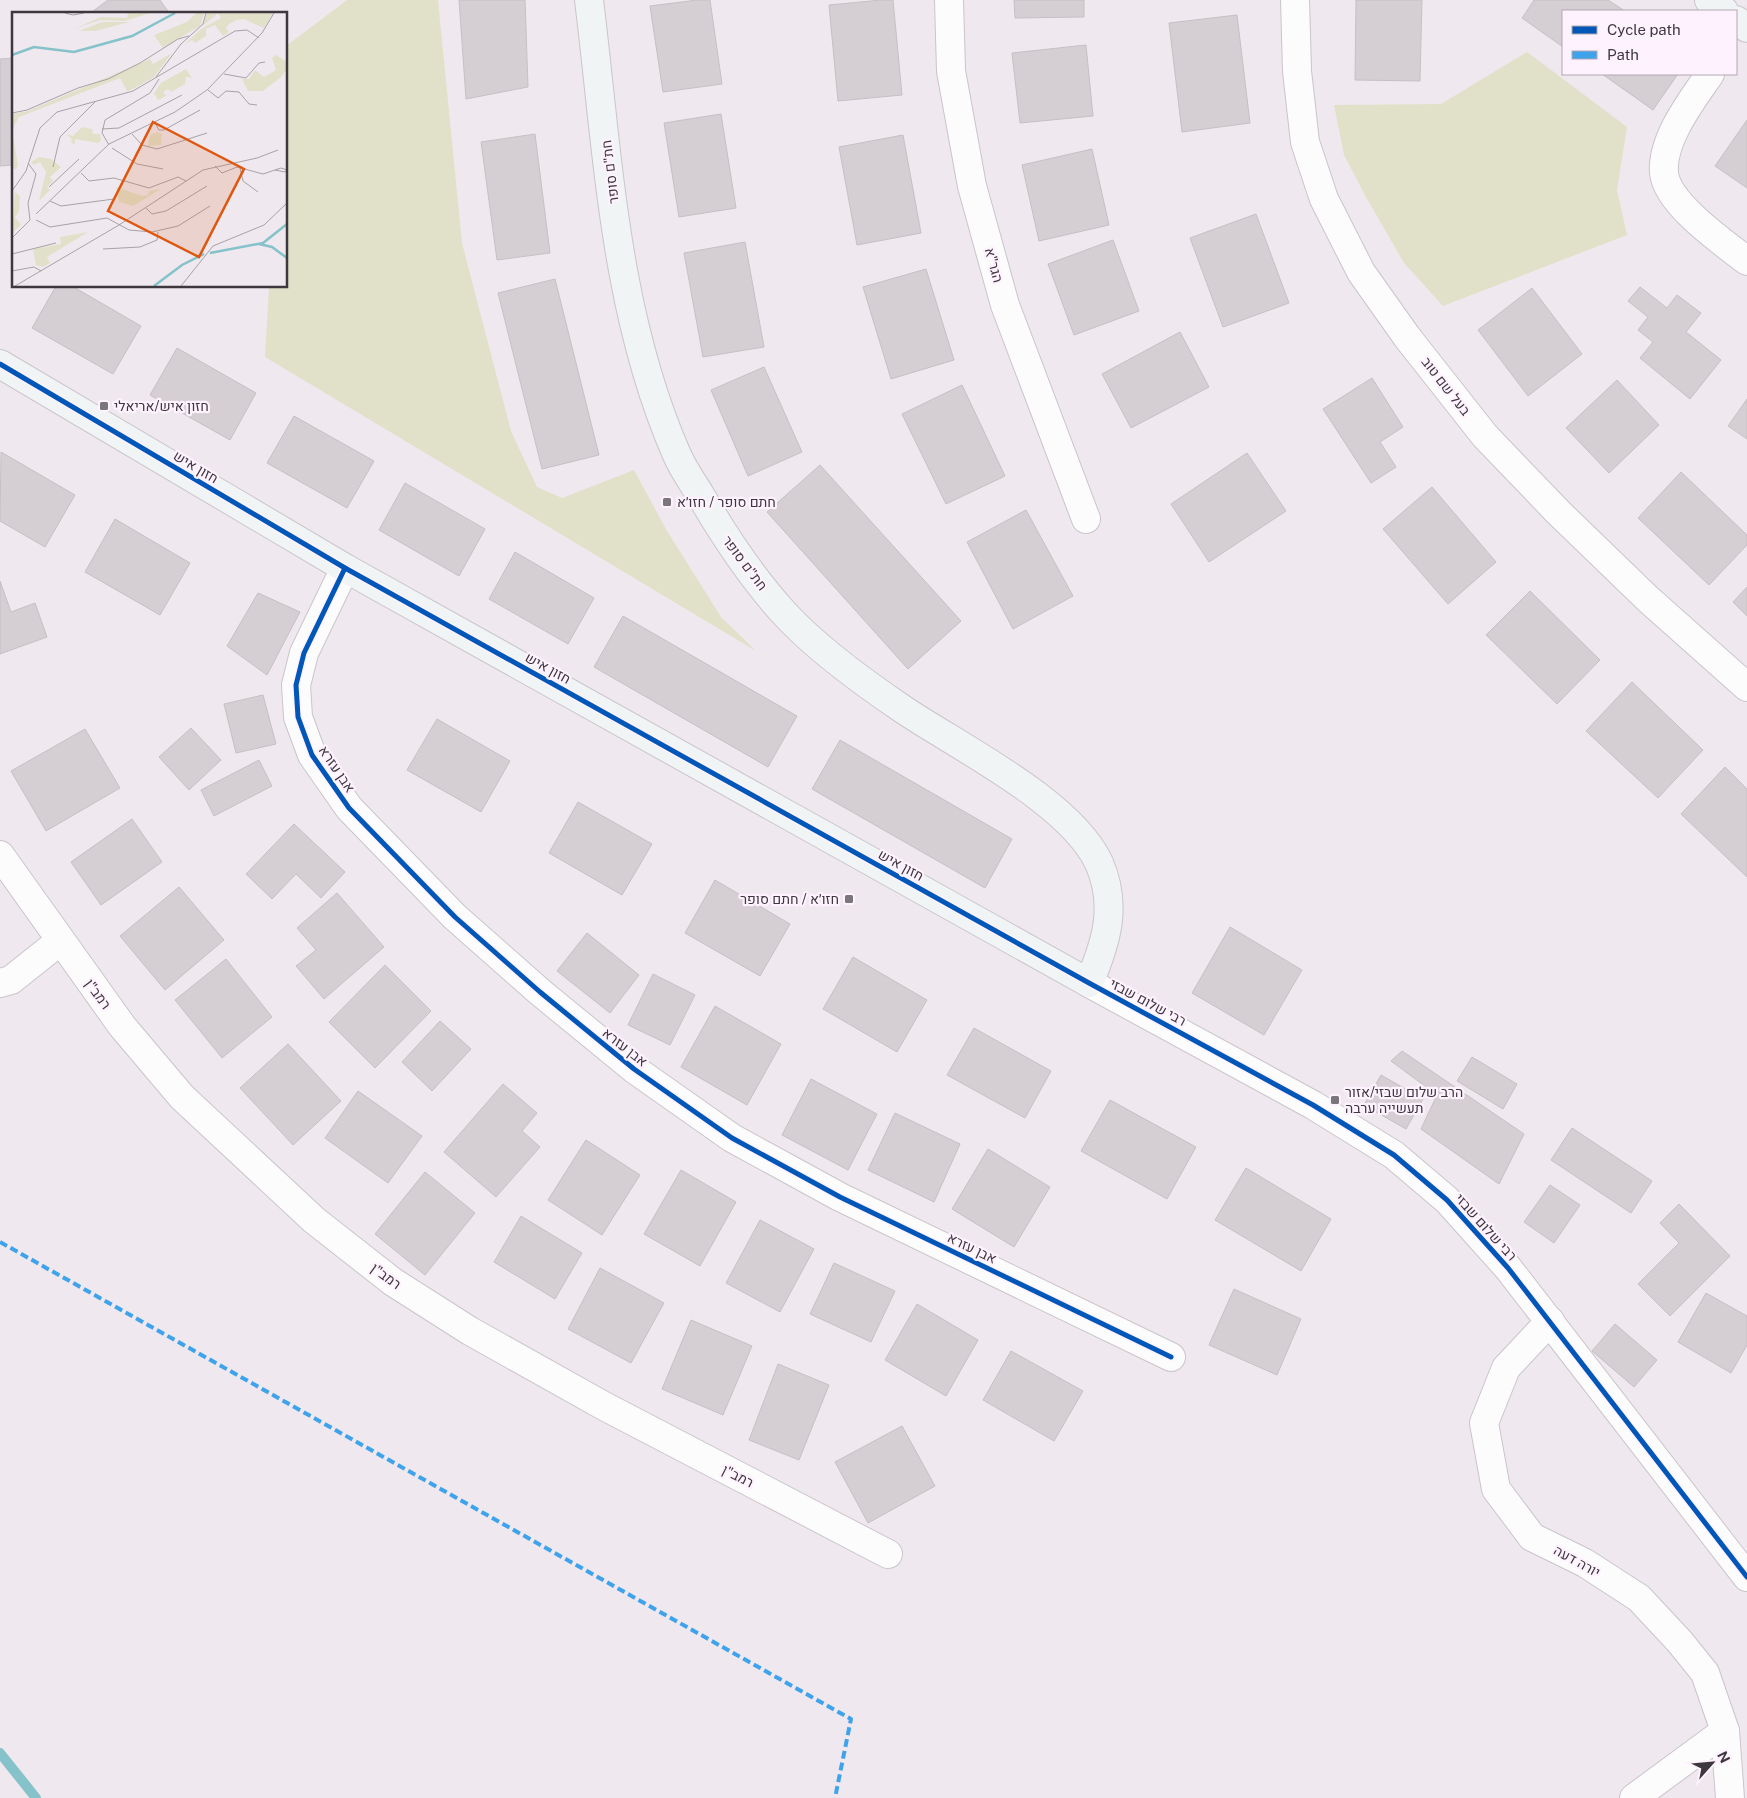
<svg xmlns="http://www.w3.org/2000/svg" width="1747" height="1798" font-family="'Public Sans',Heebo,sans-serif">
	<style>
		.green { fill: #e1e1c9 }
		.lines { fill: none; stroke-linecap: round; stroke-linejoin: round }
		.stream { stroke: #85c2c9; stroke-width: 10 }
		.building { fill: #d5cfd4; stroke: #c6c0c4 }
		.street-casing { stroke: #cac5ca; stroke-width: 30 }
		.secondary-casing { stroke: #cac5ca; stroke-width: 30 }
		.street { stroke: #fdfcfd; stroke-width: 28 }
		.secondary { stroke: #f0f4f4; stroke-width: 28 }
		.quiet { stroke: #3fa3ec; stroke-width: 4; stroke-dasharray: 8 4; stroke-linecap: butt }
		.cycleway-casing { stroke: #fff2ff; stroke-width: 8 }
		.cycleway { stroke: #0057b8; stroke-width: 5 }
		.poi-dot { fill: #7b767b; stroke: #fff2ff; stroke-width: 2 }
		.labels { text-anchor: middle; stroke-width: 4.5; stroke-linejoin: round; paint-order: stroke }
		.street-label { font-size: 14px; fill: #3d383d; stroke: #fff2ff }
		.poi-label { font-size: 14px; fill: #3d383d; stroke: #fff2ff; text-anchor: start }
		.inset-river { fill: none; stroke: #85c2c9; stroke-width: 2.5 }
		.inset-road { fill: none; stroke: #a8a2a8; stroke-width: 1 }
		.view { fill: #df570e; fill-opacity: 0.15; stroke: #df570e; stroke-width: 2.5 }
		.inset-edge { fill: none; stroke: #3d383d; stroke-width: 2.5 }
	</style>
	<rect width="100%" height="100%" fill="#efe8ef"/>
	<g class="green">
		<path d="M 347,0 L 438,0 L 462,243 L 511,431 L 537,487 L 562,498 L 634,470 L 667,531 L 721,617 L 756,651 L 265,357 L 269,286 L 286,286 L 286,46 Z"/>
		<path d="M 1527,52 L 1627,127 L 1617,190 L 1627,235 L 1443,306 L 1404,263 L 1366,197 L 1344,155 L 1334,105 L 1441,104 Z"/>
	</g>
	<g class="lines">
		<path class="stream" d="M 0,1753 L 36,1798"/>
	</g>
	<g class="building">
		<path d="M 108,0 L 160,0 L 170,14 L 89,14 Z"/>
		<path d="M 459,0 L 525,0 L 528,87 L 466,99 Z"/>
		<path d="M 697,0 L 710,0 L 722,84 L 663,92 L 650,6 Z"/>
		<path d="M 881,0 L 893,0 L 902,95 L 838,101 L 829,5 Z"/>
		<path d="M 1014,0 L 1084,0 L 1084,17 L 1015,18 Z"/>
		<path d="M 1356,0 L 1422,0 L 1420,81 L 1355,80 Z"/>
		<path d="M 1534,0 L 1608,0 L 1625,11 L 1563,11 L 1563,47 L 1522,18 Z"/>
		<path d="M 1237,15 L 1250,123 L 1182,132 L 1169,23 Z"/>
		<path d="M 1086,45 L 1093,116 L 1020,123 L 1012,53 Z"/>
		<path d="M 14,58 L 14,165 L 0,166 L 0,59 Z"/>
		<path d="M 1602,74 L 1678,74 L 1653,110 Z"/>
		<path d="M 721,114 L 736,208 L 679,217 L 664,123 Z"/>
		<path d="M 1747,120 L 1747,188 L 1715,166 Z"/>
		<path d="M 535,134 L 550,253 L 497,260 L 481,142 Z"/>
		<path d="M 903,135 L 921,233 L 857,245 L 839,147 Z"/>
		<path d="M 1092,149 L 1109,225 L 1039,241 L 1022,165 Z"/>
		<path d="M 1256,214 L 1289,303 L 1223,327 L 1190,238 Z"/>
		<path d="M 1113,240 L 1139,311 L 1074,335 L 1048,264 Z"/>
		<path d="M 745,242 L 764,347 L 703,357 L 684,253 Z"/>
		<path d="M 926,269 L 954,360 L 891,379 L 863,287 Z"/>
		<path d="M 555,279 L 599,455 L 542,469 L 498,293 Z"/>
		<path d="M 56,286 L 72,286 L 141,326 L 113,374 L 32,328 Z"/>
		<path d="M 1640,287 L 1667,308 L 1677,295 L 1701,313 L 1686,332 L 1721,360 L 1690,399 L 1640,358 L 1653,342 L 1638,330 L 1648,317 L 1628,301 Z"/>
		<path d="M 1532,288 L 1582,354 L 1528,396 L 1478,330 Z"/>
		<path d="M 1180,332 L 1209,387 L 1131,428 L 1102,374 Z"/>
		<path d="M 177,348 L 256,393 L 230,440 L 150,395 Z"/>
		<path d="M 764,367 L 802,452 L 748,476 L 711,390 Z"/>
		<path d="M 1372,378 L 1403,427 L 1380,442 L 1396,467 L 1371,483 L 1323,409 Z"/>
		<path d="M 1617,380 L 1659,425 L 1609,473 L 1566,428 Z"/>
		<path d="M 962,385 L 1005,476 L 946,504 L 902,414 Z"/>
		<path d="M 1747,399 L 1747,439 L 1728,426 Z"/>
		<path d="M 294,416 L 374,461 L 347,508 L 267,463 Z"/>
		<path d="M 1,452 L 75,495 L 45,547 L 0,521 Z"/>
		<path d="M 1247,453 L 1286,511 L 1209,562 L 1171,504 Z"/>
		<path d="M 820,465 L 961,621 L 908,669 L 767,512 Z"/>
		<path d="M 1681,472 L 1747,535 L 1747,545 L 1709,585 L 1638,518 Z"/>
		<path d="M 405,483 L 485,529 L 459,576 L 379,530 Z"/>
		<path d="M 1432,487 L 1496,562 L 1448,604 L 1383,529 Z"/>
		<path d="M 1026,510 L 1073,596 L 1013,629 L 967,542 Z"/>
		<path d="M 115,519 L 190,563 L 160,615 L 85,572 Z"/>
		<path d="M 515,552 L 594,598 L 568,644 L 489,599 Z"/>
		<path d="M 0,581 L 11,612 L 35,603 L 47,637 L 0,654 Z"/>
		<path d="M 1747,587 L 1747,616 L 1733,602 Z"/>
		<path d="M 1530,591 L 1600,660 L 1557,704 L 1486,635 Z"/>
		<path d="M 258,593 L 300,612 L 267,675 L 227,646 Z"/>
		<path d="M 623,616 L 797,716 L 768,767 L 594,667 Z"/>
		<path d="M 1632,682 L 1703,750 L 1658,798 L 1586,731 Z"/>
		<path d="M 263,695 L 276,744 L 236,753 L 224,704 Z"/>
		<path d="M 437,719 L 510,761 L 481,812 L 407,770 Z"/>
		<path d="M 191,728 L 221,760 L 189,790 L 159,757 Z"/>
		<path d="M 85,729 L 120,788 L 46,831 L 11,771 Z"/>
		<path d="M 840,740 L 1012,839 L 985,888 L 812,789 Z"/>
		<path d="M 259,760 L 272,786 L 214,816 L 201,790 Z"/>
		<path d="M 1725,767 L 1747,789 L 1747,877 L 1681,814 Z"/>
		<path d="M 578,802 L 652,844 L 622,895 L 549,853 Z"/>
		<path d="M 132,819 L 162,862 L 101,905 L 71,862 Z"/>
		<path d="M 294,824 L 345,872 L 321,898 L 296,874 L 272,899 L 246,874 Z"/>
		<path d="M 715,880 L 790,924 L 760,976 L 685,933 Z"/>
		<path d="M 179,887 L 224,940 L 165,990 L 120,936 Z"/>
		<path d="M 337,893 L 384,947 L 324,999 L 296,966 L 316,950 L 297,928 Z"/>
		<path d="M 1230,927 L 1302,970 L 1264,1035 L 1192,993 Z"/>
		<path d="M 587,933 L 639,975 L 610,1013 L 557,971 Z"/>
		<path d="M 853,957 L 927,1000 L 897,1052 L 823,1009 Z"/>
		<path d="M 226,959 L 272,1017 L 222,1058 L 175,1000 Z"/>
		<path d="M 385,965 L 431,1011 L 375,1068 L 329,1022 Z"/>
		<path d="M 653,974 L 695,995 L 670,1045 L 628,1025 Z"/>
		<path d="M 715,1006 L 781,1044 L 747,1105 L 681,1067 Z"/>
		<path d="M 440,1021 L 471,1049 L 432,1091 L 402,1062 Z"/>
		<path d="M 974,1028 L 1051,1071 L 1025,1118 L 947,1075 Z"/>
		<path d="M 288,1044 L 341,1101 L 293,1145 L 240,1088 Z"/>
		<path d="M 1402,1051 L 1524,1134 L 1499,1184 L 1421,1129 L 1437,1095 L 1391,1061 Z"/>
		<path d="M 1472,1057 L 1517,1084 L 1503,1109 L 1457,1081 Z"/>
		<path d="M 1381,1075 L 1423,1099 L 1406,1129 L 1364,1105 Z"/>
		<path d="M 811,1079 L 877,1114 L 848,1170 L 782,1135 Z"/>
		<path d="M 503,1084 L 537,1113 L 522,1131 L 540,1147 L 496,1197 L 444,1152 Z"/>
		<path d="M 358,1091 L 422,1136 L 388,1183 L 325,1138 Z"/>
		<path d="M 1110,1100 L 1196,1147 L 1167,1199 L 1081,1151 Z"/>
		<path d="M 895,1113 L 960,1144 L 934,1202 L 868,1170 Z"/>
		<path d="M 1572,1128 L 1652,1181 L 1631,1213 L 1551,1160 Z"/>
		<path d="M 586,1140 L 640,1175 L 602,1235 L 548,1200 Z"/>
		<path d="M 988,1149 L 1050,1187 L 1014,1247 L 952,1209 Z"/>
		<path d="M 1246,1168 L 1331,1219 L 1301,1271 L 1215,1220 Z"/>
		<path d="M 681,1170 L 736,1202 L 700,1266 L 644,1234 Z"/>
		<path d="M 425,1172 L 475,1213 L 425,1275 L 375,1234 Z"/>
		<path d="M 1550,1185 L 1580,1205 L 1554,1243 L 1524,1222 Z"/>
		<path d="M 1679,1204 L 1730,1256 L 1670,1316 L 1638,1284 L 1679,1243 L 1660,1223 Z"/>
		<path d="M 521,1216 L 582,1253 L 555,1299 L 494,1262 Z"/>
		<path d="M 760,1220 L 814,1249 L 780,1312 L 726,1283 Z"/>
		<path d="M 834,1263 L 895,1291 L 871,1342 L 810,1314 Z"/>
		<path d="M 600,1268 L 664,1303 L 631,1363 L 568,1329 Z"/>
		<path d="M 1234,1289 L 1301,1319 L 1277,1375 L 1209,1345 Z"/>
		<path d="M 1706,1293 L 1747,1316 L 1747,1345 L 1731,1373 L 1678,1342 Z"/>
		<path d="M 917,1304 L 978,1340 L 946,1396 L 885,1360 Z"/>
		<path d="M 691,1320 L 752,1346 L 723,1415 L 662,1389 Z"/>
		<path d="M 1615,1324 L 1657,1360 L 1634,1387 L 1592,1351 Z"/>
		<path d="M 1011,1351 L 1083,1391 L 1054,1441 L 983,1400 Z"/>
		<path d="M 778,1364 L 829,1385 L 799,1460 L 749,1440 Z"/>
		<path d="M 902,1426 L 935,1486 L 868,1523 L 835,1462 Z"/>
	</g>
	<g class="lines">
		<g class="street-casing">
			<g id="street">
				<path d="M 949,0 L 951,71 L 972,186 L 1005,305 L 1086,519"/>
				<path d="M 1295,0 L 1297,71 L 1305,142 L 1324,199 L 1361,272 L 1407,337 L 1485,436 L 1559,513 L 1648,599 L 1747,687"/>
				<path d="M 1710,74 C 1692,100 1661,140 1664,173 C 1667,204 1724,243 1747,261"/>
				<path d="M 345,568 L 304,653 L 296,685 L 298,717 L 312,755 L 349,808 L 455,917 L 540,992 L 634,1069 L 732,1138 L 840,1197 L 1171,1357"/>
				<path d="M 0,855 L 122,1026 L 182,1097 L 314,1220 L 393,1282 L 470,1331 L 604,1406 L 888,1554"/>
				<path d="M 0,983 L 11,980 L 60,941"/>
				<path d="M 1089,983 L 1313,1105 L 1394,1155 L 1447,1200 L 1508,1268 L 1747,1577"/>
				<path d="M 1550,1321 L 1506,1368 L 1484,1423 L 1496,1489 L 1532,1537 L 1585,1563 L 1639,1598 L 1680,1642 L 1705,1673 L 1725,1731 L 1730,1798"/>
				<path d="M 1634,1798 L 1725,1731"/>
			</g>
		</g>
		<g class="secondary-casing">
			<g id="secondary">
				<path d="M 1709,0 L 1724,11"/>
				<path d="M 1736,20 L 1747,28"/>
				<path d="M 0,364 L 345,568 L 1089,983 C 1106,943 1118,906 1099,863 C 1071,802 959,747 904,710 C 864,683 816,648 784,613 C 751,577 725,537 701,496 C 693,483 683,469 677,455 C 614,312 608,153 589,0"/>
			</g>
		</g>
		<use href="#street" class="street"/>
		<use href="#secondary" class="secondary"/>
		<path class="quiet" d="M 0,1242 L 851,1719 L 835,1798"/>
		<g class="cycleway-casing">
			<g id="cycleway">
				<path d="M 0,364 L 345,568 L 1089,983 L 1313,1105 L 1394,1155 L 1447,1200 L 1508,1268 L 1747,1577"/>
				<path d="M 345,568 L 304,653 L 296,685 L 298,717 L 312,755 L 349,808 L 455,917 L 540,992 L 634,1069 L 732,1138 L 840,1197 L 1171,1357"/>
			</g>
		</g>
		<use href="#cycleway" class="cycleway"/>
	</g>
	<g class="poi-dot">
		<rect x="99" y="401" width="10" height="10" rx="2.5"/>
		<rect x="662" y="497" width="10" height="10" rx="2.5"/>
		<rect x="844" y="894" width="10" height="10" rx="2.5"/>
		<rect x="1330" y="1095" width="10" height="10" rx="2.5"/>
	</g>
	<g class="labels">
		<g class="street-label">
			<text transform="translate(610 172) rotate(-97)" y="5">חת"ם סופר</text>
			<text transform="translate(994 265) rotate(75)" y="5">הגר"א</text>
			<text transform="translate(1446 386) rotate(52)" y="5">בעל שם טוב</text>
			<text transform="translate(196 467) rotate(31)" y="5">חזון איש</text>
			<text transform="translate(745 563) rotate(53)" y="5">חת"ם סופר</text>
			<text transform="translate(548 668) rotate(29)" y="5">חזון איש</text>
			<text transform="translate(337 769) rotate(56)" y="5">אבן עזרא</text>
			<text transform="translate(901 865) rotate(29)" y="5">חזון איש</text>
			<text transform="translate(98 994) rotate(54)" y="5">רמב"ן</text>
			<text transform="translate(1148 1002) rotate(28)" y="5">רבי שלום שבזי</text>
			<text transform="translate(625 1047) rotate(38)" y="5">אבן עזרא</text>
			<text transform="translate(1486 1227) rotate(48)" y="5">רבי שלום שבזי</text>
			<text transform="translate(972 1248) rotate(26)" y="5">אבן עזרא</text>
			<text transform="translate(386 1276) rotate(36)" y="5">רמב"ן</text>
			<text transform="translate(738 1476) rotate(27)" y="5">רמב"ן</text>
			<text transform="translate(1577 1561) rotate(29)" y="5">יורה דעה</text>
		</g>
		<g class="poi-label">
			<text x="114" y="411">חזון איש/אריאלי</text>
			<text x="677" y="507">חתם סופר / חזו׳א</text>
			<text x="839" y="904" text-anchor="end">חזו׳א / חתם סופר</text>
			<text x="1345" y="1097">הרב שלום שבזי/אזור<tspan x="1345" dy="16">תעשייה ערבה</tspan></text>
		</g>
	</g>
	<g transform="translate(12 12)">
		<rect width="275" height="275" fill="#efe8ef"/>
		<path d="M 116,1 L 138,1 L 113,9 L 88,8 L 62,17 L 89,5 L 115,6 ZM 184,1 L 192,1 L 188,14 L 151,36 L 142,23 L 175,10 ZM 195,1 L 261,1 L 252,16 L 232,7 L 225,8 L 217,12 L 214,16 L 217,20 L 211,24 L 203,13 L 194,17 L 194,24 L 183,31 L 180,28 L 173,32 L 189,17 L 209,6 L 206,1 L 191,14 ZM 90,10 L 118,10 L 83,19 L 67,19 ZM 160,41 L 142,65 L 123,76 L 115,79 L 108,66 L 7,105 L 0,118 L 6,153 L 4,158 L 0,155 L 0,102 L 16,99 L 138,47 L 141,52 ZM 264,43 L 275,50 L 275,57 L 269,65 L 251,79 L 236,79 L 230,67 L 237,67 L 243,58 L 252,65 L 264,58 L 260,46 ZM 174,57 L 180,66 L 174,65 L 173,72 L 159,80 L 156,77 L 151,80 L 154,84 L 146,88 L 142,81 L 149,71 ZM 70,115 L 80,117 L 81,122 L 88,122 L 89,128 L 86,131 L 63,127 L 63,132 L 59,131 L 60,127 L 54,122 L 61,124 ZM 145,120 L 150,122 L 149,133 L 136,134 L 138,123 ZM 27,145 L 39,147 L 49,155 L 38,165 L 41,169 L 35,175 L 38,178 L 27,189 L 34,160 L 28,150 L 22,153 L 19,150 ZM 104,175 L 131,184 L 136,183 L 137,179 L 149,177 L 121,194 L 107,190 ZM 3,180 L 8,184 L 7,200 L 3,205 L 9,213 L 0,221 ZM 76,220 L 35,245 L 38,251 L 31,255 L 24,253 L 21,237 L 49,232 L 48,225 Z" fill="#e1e1c9"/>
		<path class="inset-river" d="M 0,43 L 22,35 L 62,40 L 120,24 L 163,1M 247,232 L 260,235 L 275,246M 198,241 L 251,231 L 275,212M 142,274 L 170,253 L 192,242"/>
		<path class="inset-road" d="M 53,1 L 61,3 L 72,1M 212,62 L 234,66 L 247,51 L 253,50M 144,65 L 169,32 L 191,12 L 194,1M 196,78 L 206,86 L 214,79 L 227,80 L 237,92 L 245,93M 0,101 L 15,98 L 66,76 L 96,67 L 128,51 L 166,27 L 177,24M 143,111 L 147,118 L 152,118 L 188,98M 90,117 L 107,116 L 170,83M 120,122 L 130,133 L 145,137 L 195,121M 97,133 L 90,121 L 93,108 L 138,81 L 147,67M 100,136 L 125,152 L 151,157M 16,151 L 24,162 L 16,191 L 18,208M 203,154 L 210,161 L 225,155 L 251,162 L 269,156 L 275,158 L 273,160 L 263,158M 41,155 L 48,125 L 83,90M 228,156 L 231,169 L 246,180M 69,161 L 77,169 L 102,166 L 137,176 L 166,165 L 174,169M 37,175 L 67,147M 0,179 L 14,159 L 28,116 L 45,100 L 121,79 L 223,19 L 235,18 L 247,26M 38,189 L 49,194 L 102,187M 134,196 L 140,202 L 154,199 L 195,174M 24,202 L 97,132 L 163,100 L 195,78 L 250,21 L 262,1M 24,208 L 38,215 L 95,206 L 117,218 L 140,220 L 166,214 L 198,194M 0,226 L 18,208M 91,237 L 128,235 L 145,228 L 146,220M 0,242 L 44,231M 0,259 L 22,255 L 29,259M 3,274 L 107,213 L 191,158 L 245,146 L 266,138M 169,274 L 201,234 L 252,213 L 275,191"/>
		<path class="view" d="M 141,110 L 232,157 L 187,245 L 96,199 Z"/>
		<rect width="275" height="275" class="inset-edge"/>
	</g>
	<rect x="1562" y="10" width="175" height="65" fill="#fff2ff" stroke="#b1a8b1"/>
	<rect x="1572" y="26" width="25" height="8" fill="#0057b8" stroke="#b1a8b1"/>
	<text x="1607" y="35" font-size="15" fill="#3d383d">Cycle path</text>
	<rect x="1572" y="51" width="25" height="8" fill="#3fa3ec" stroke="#b1a8b1"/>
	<text x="1607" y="60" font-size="15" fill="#3d383d">Path</text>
	<g transform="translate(1712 1763) rotate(63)" stroke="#fff2ff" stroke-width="4" paint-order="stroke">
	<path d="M0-4L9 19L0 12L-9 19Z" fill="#3d383d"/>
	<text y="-8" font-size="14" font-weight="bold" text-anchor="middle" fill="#3d383d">N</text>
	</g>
</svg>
